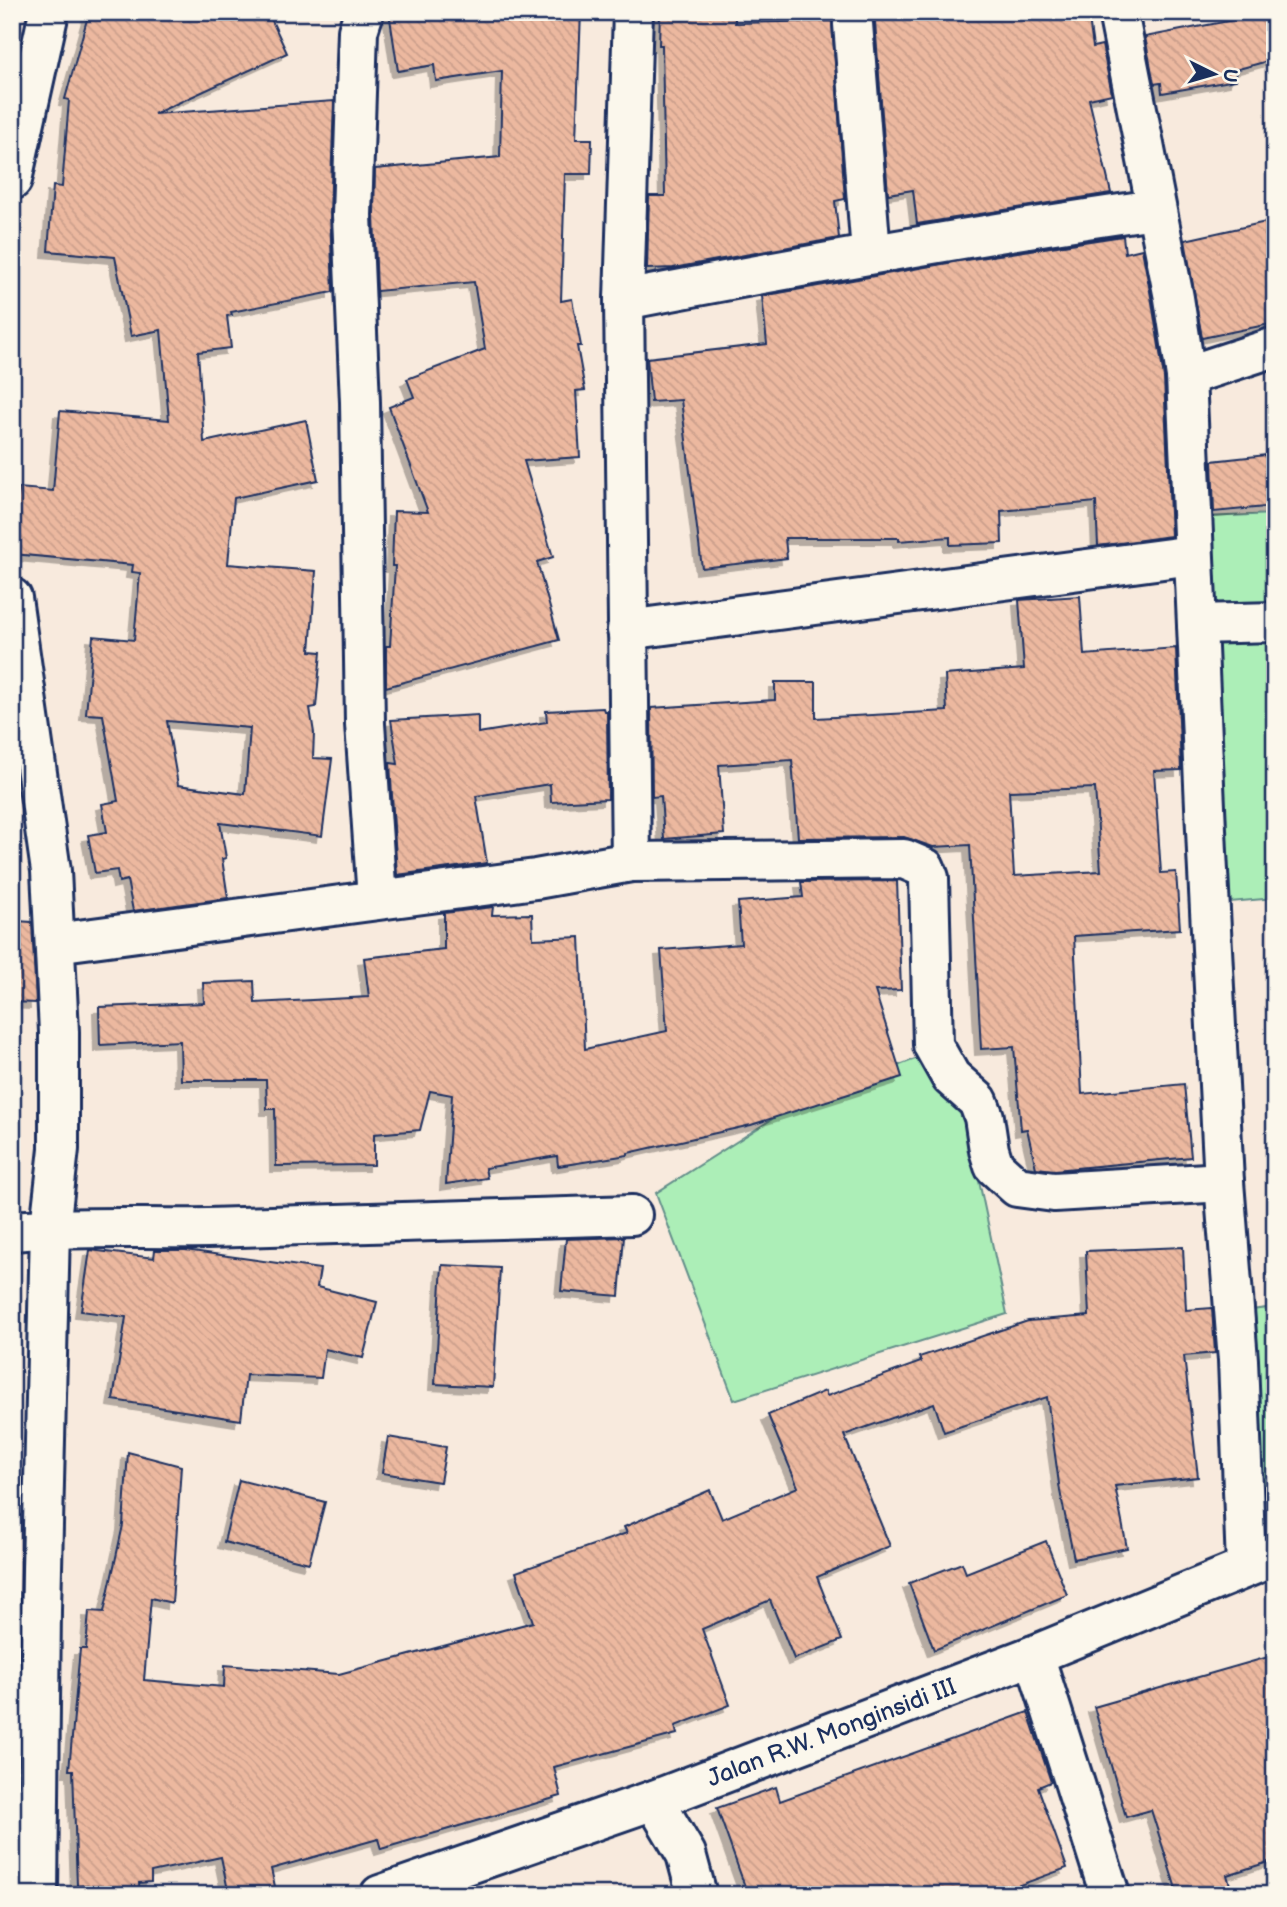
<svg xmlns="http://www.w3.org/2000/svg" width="1287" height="1907" font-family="'Balsamiq Sans',sans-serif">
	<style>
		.green { fill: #aceeb7; stroke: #648e8a; stroke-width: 2 }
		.building { fill: url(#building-back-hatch); stroke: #1b2f5e; stroke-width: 2; fill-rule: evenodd; filter: url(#shadow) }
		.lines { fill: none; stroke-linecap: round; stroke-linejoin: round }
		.minor-casing { stroke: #1b2f5e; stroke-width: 44 }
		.major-casing { stroke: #1b2f5e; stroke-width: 44 }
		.minor { stroke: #fbf7ec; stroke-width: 38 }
		.major { stroke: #fbf7ec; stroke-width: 38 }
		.labels { text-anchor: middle; stroke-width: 5; stroke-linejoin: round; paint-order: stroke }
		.street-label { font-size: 24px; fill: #1b2f5e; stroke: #fbf7ec }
	</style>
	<defs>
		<pattern id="building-back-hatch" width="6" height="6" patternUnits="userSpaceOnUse" patternTransform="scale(1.75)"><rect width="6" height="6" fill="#ecb89f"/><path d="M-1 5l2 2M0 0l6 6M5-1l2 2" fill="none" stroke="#ca9e8b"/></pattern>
		<filter id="shadow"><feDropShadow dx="-6" dy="6" stdDeviation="0" flood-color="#0004"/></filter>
	</defs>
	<rect width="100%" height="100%" fill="#f8eadd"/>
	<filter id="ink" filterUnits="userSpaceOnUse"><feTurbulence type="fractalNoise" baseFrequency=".0143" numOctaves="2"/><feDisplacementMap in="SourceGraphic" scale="14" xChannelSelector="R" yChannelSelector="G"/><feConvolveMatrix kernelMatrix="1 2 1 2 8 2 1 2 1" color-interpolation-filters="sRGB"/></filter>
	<g filter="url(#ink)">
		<g class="green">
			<path d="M 1275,514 L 1275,605 L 1208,608 L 1204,517 Z"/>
			<path d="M 1275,635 L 1275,898 L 1219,903 L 1214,638 Z"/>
			<path d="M 920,1057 L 966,1119 L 1007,1314 L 734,1400 L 656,1193 L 788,1109 Z"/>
			<path d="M 1275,1307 L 1275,1498 L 1251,1506 L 1244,1311 Z"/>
		</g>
		<g class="building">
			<path d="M 89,12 L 268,12 L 287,53 L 154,114 L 334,101 L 330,214 L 333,292 L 231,312 L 232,315 L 227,316 L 231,348 L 198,352 L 204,442 L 306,420 L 318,480 L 234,498 L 228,564 L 316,571 L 310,651 L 321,652 L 316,707 L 310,708 L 314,733 L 313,758 L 332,759 L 322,836 L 220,823 L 226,858 L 222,859 L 228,898 L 133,911 L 127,880 L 119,882 L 117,870 L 95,873 L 88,835 L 107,832 L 102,804 L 118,801 L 103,715 L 86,714 L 93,636 L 134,640 L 140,573 L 132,572 L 133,565 L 13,554 L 19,488 L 53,491 L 60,411 L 169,420 L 161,330 L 131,336 L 115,257 L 48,251 L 53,186 L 62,187 L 69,100 L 65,99 ZM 167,721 L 250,728 L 245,794 L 178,785 Z"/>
			<path d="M 389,12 L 581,12 L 576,139 L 592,139 L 591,174 L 565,174 L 561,301 L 572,299 L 581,346 L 577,346 L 585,390 L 576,391 L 580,457 L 524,461 L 553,557 L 537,562 L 559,640 L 386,687 L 386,646 L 390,646 L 395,566 L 392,566 L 394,511 L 428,512 L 389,407 L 414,397 L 407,379 L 485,349 L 474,282 L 377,291 L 374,215 L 375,169 L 500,157 L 502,71 L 436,81 L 434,65 L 398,71 Z"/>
			<path d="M 660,12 L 735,12 L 735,23 L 832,21 L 845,199 L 835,201 L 839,238 L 673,268 L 647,269 L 649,196 L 665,196 L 662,45 L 659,45 Z"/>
			<path d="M 871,12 L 1088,12 L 1093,47 L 1102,45 L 1112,94 L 1089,99 L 1111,193 L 917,224 L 913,190 L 888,194 L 875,22 Z"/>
			<path d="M 1275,12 L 1275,59 L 1235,70 L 1236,80 L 1162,93 L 1161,83 L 1154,84 L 1145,37 Z"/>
			<path d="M 1275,220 L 1275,323 L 1202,338 L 1185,240 Z"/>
			<path d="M 1123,236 L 1125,253 L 1142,249 L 1152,302 L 1164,378 L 1171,536 L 1098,546 L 1096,502 L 1001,511 L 1002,543 L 950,545 L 950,537 L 899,541 L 899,538 L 785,538 L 787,558 L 702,568 L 681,400 L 651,402 L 647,358 L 767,344 L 762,296 L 959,261 Z"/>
			<path d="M 1275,454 L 1275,506 L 1214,512 L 1212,461 Z"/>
			<path d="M 1080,596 L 1084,655 L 1176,648 L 1181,770 L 1154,771 L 1161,873 L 1176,872 L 1180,929 L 1074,936 L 1082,1094 L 1184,1084 L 1191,1157 L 1055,1170 L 1036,1168 L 1027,1129 L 1021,1130 L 1014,1047 L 981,1049 L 970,845 L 933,847 L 904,837 L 798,838 L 792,760 L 719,765 L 724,834 L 664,839 L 661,796 L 652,797 L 651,708 L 775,700 L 775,682 L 816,682 L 816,718 L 947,711 L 945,675 L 1024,669 L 1019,600 ZM 1095,788 L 1101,871 L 1014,876 L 1009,791 Z"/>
			<path d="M 603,708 L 604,711 L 607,711 L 608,799 L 551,802 L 550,784 L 476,796 L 487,863 L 397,875 L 390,763 L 398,764 L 391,720 L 478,715 L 478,733 L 547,722 L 546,711 Z"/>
			<path d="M 897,881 L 901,990 L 875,991 L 902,1077 L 751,1125 L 628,1153 L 628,1155 L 558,1166 L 557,1156 L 485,1168 L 487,1178 L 446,1184 L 452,1095 L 430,1091 L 420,1130 L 374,1134 L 374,1165 L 276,1166 L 275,1109 L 267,1109 L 266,1080 L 181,1080 L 180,1041 L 100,1045 L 99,1007 L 204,1003 L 203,983 L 254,981 L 255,1003 L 369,997 L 364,958 L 444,949 L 444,913 L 493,907 L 492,915 L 532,914 L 533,939 L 580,937 L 585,1049 L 667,1031 L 661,950 L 741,944 L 738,902 L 803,897 L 801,882 Z"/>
			<path d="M 16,921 L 32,922 L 36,1003 L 12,1002 Z"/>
			<path d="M 624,1237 L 619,1296 L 561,1291 L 566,1239 Z"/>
			<path d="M 1183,1247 L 1186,1310 L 1212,1308 L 1215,1353 L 1184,1356 L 1198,1477 L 1115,1486 L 1127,1548 L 1074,1559 L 1060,1491 L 1047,1397 L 944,1432 L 934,1403 L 844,1435 L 890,1546 L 817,1577 L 842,1640 L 794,1659 L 770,1600 L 702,1629 L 730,1705 L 675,1726 L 677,1734 L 554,1767 L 561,1796 L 381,1849 L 378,1839 L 271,1869 L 277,1895 L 229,1895 L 221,1857 L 151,1872 L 151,1882 L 139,1883 L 140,1895 L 87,1895 L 87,1885 L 77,1886 L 73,1770 L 69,1770 L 80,1649 L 86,1649 L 89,1611 L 104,1612 L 123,1525 L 128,1452 L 181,1466 L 172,1603 L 151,1598 L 144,1680 L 224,1687 L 225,1665 L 339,1674 L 533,1622 L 516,1572 L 627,1533 L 624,1527 L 710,1490 L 722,1519 L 798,1487 L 768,1415 L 825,1391 L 827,1396 L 921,1362 L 919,1357 L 1028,1321 L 1089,1316 L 1086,1251 Z"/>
			<path d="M 90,1250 L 154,1258 L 155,1250 L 185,1250 L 320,1269 L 317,1287 L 377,1302 L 363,1358 L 325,1349 L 321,1378 L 246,1375 L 241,1420 L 113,1400 L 126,1317 L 81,1311 Z"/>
			<path d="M 442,1265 L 500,1268 L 493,1387 L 435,1384 Z"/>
			<path d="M 388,1437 L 446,1447 L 440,1482 L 382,1473 Z"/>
			<path d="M 239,1480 L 325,1502 L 309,1563 L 224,1542 Z"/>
			<path d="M 1046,1541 L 1067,1595 L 934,1650 L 909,1583 L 962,1563 L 966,1573 Z"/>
			<path d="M 1275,1655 L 1275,1860 L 1227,1875 L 1233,1895 L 1178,1895 L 1151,1810 L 1126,1817 L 1094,1707 Z"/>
			<path d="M 1028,1712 L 1051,1782 L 1038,1787 L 1067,1868 L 992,1895 L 748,1895 L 717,1808 L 776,1787 L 780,1801 Z"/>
		</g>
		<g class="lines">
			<g class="minor-casing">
				<g id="minor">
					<path d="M 364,12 L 358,31 L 352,215 L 360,402 L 365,724 L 377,899"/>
					<path d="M 1118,12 L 1174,298 L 1186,376 L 1207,852 L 1224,1182 L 1238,1360 L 1246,1566"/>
					<path d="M 853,24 L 871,253"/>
					<path d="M 12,180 L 49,12"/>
					<path d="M 624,300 C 801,266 977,234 1155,209"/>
					<path d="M 1186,376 L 1275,347"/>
					<path d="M 12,598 L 51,871 L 59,1032 L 59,1149 L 50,1228 L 41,1610 L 38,1895"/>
					<path d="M 1197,624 L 1275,622"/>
					<path d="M 627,630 L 1193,555"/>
					<path d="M 631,862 L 624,300 L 633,12"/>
					<path d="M 55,943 L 536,879 L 631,862 L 904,859 L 925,868 L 929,878 L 933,1045 L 951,1077 L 978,1101 L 984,1117 L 989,1150 L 994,1166 L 1017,1187 L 1054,1192 L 1224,1182"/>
					<path d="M 12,1231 C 77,1226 143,1229 208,1228 C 350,1224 491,1220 632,1215"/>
					<path d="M 1034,1655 L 1110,1895"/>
					<path d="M 654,1800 L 686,1854 L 697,1895"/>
				</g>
			</g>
			<g class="major-casing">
				<g id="major">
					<path id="s1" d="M 380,1895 L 654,1800 L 1034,1655 L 1275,1556"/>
				</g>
			</g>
			<use href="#minor" class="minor"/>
			<use href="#major" class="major"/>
		</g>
	</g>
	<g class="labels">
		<g class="street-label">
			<text dy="8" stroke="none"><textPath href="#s1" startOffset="480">Jalan R.W. Monginsidi III</textPath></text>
		</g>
	</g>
	<rect width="1287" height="1907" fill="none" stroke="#fbf7ec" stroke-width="42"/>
	<rect x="21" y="21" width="1245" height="1865" fill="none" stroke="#1b2f5e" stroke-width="2.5" filter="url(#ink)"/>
	<g transform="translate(1214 74) rotate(95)" stroke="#fbf7ec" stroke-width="5" paint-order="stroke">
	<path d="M0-5L12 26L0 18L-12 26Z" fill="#1b2f5e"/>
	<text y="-10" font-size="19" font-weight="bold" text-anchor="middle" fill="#1b2f5e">U</text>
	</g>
</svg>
